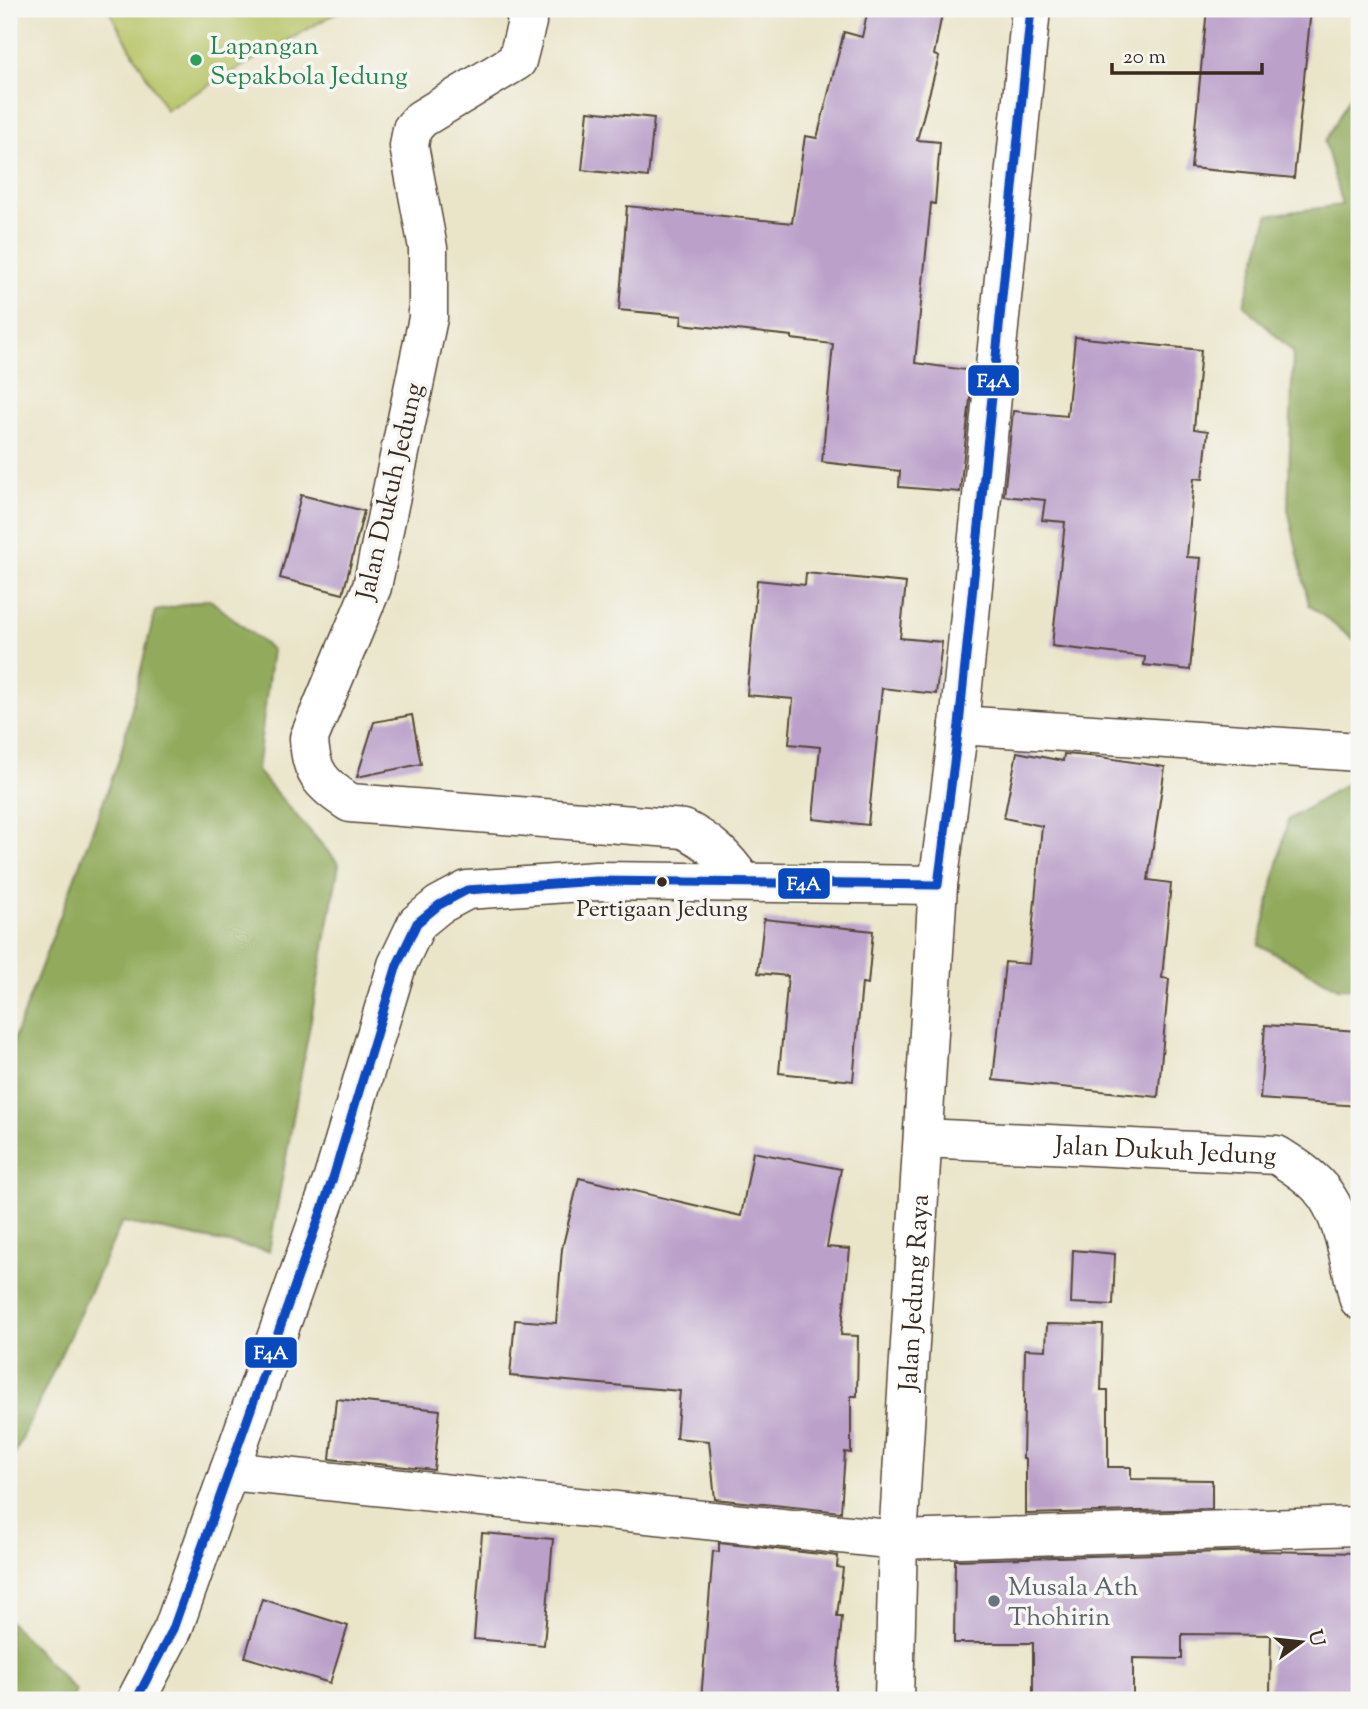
<svg xmlns="http://www.w3.org/2000/svg" width="1368" height="1709" font-family="'Sorts Mill Goudy',serif">
	<style>
		.green { fill: #b7c567; stroke: #797842; stroke-width: 2 }
		.forest { fill: #91aa5c; stroke: #666a3d; stroke-width: 2 }
		.building { fill: #bba1ca }
		.lines { fill: none; stroke-linecap: round; stroke-linejoin: round }
		.minor-casing { stroke: #554638; stroke-width: 41 }
		.tertiary-casing { stroke: #554638; stroke-width: 41 }
		.minor { stroke: #fff; stroke-width: 38 }
		.tertiary { stroke: #fff; stroke-width: 38 }
		.bus-1-casing { stroke: #f6f6f2; stroke-width: 14 }
		.bus-1 { stroke: #0849c0; stroke-width: 9 }
		.leisure-dot { fill: #2e9e5b; stroke: #f6f6f2; stroke-width: 2.5 }
		.bus-dot { fill: #3b2a1e; stroke: #f6f6f2; stroke-width: 2.5 }
		.worship-dot { fill: #6b7280; stroke: #f6f6f2; stroke-width: 2.5 }
		.labels { text-anchor: middle; stroke-width: 7; stroke-linejoin: round; paint-order: stroke }
		.bus-label { font-size: 24px; fill: #3b2a1e; stroke: #f6f6f2 }
		.leisure-label { font-size: 26px; fill: #27864d; stroke: #f6f6f2; text-anchor: start }
		.street-label { font-size: 26px; fill: #3b2a1e; stroke: #f6f6f2 }
		.worship-label { font-size: 26px; fill: #5b616d; stroke: #f6f6f2; text-anchor: start }
		.line-badge { stroke: #f6f6f2; stroke-width: 2.5 }
		.badge-label { font-size: 19px; text-anchor: middle; font-weight: bold; fill: #fff }
	</style>
	<rect width="100%" height="100%" fill="#f6f6f2"/>
	<filter id="ink" filterUnits="userSpaceOnUse"><feTurbulence type="fractalNoise" baseFrequency=".0143" numOctaves="2"/><feDisplacementMap in="SourceGraphic" scale="14" xChannelSelector="R" yChannelSelector="G"/><feConvolveMatrix kernelMatrix="1 2 1 2 8 2 1 2 1" color-interpolation-filters="sRGB"/></filter>
	<filter id="wash" filterUnits="userSpaceOnUse"><feTurbulence type="fractalNoise" baseFrequency=".00686" numOctaves="4" result="noise"/><feDisplacementMap in="SourceGraphic" scale="28" xChannelSelector="R" yChannelSelector="G"/><feGaussianBlur stdDeviation="1.57" result="paint"/><feColorMatrix in="noise" values="0 0 0 0 0 0 0 0 0 0 0 0 0 0 0 0 0 1.4 0 .05"/><feComposite in="paint" operator="in"/></filter>
	<g filter="url(#wash)">
		<rect width="100%" height="100%" fill="#eae5c9"/>
		<path class="green" d="M 108,9 L 343,9 L 166,110 Z"/>
		<g class="forest">
			<path d="M 1359,80 L 1359,644 L 1309,605 L 1288,509 L 1293,352 L 1244,305 L 1268,215 L 1342,205 L 1325,142 Z"/>
			<path d="M 209,599 L 272,650 L 257,771 L 339,864 L 269,1251 L 122,1222 L 9,1467 L 9,1052 L 120,757 L 155,611 Z"/>
			<path d="M 1351,781 L 1359,784 L 1359,988 L 1338,988 L 1259,945 L 1288,820 Z"/>
			<path d="M 9,1621 L 76,1691 L 72,1700 L 9,1700 Z"/>
		</g>
		<g id="blocks">
			<g class="building">
				<path d="M 868,9 L 943,9 L 934,55 L 939,57 L 917,140 L 940,142 L 935,204 L 931,203 L 915,363 L 973,371 L 960,492 L 899,487 L 900,471 L 822,462 L 833,344 L 792,339 L 792,336 L 681,324 L 682,316 L 619,310 L 627,206 L 792,223 L 805,136 L 817,138 L 844,32 L 862,37 Z"/>
				<path d="M 1207,9 L 1311,9 L 1294,178 L 1191,168 Z"/>
				<path d="M 588,111 L 654,118 L 648,177 L 582,170 Z"/>
				<path d="M 1075,337 L 1201,350 L 1194,429 L 1208,431 L 1203,479 L 1194,478 L 1187,557 L 1201,558 L 1190,670 L 1144,665 L 1145,657 L 1052,646 L 1065,522 L 1042,520 L 1045,500 L 1004,496 L 1013,411 L 1067,416 Z"/>
				<path d="M 301,495 L 364,511 L 343,594 L 280,578 Z"/>
				<path d="M 806,573 L 906,583 L 900,638 L 942,642 L 936,694 L 882,688 L 868,825 L 813,819 L 820,747 L 789,744 L 793,699 L 747,695 L 757,580 L 805,585 Z"/>
				<path d="M 412,715 L 421,764 L 357,777 L 374,722 Z"/>
				<path d="M 1017,752 L 1063,761 L 1064,754 L 1101,757 L 1165,767 L 1148,880 L 1171,883 L 1162,978 L 1169,979 L 1158,1097 L 993,1080 L 1005,962 L 1029,964 L 1042,826 L 1004,818 Z"/>
				<path d="M 764,919 L 873,931 L 868,984 L 862,983 L 853,1081 L 779,1073 L 788,976 L 758,973 Z"/>
				<path d="M 1265,1025 L 1359,1031 L 1359,1106 L 1260,1099 Z"/>
				<path d="M 753,1152 L 841,1169 L 827,1247 L 850,1249 L 841,1335 L 858,1336 L 857,1396 L 851,1396 L 851,1453 L 845,1452 L 841,1512 L 715,1499 L 709,1441 L 676,1438 L 680,1391 L 510,1376 L 515,1320 L 556,1323 L 562,1249 L 579,1178 L 741,1216 Z"/>
				<path d="M 1073,1250 L 1115,1254 L 1113,1305 L 1071,1303 Z"/>
				<path d="M 1047,1324 L 1103,1325 L 1101,1390 L 1108,1390 L 1108,1467 L 1131,1467 L 1131,1479 L 1212,1480 L 1212,1509 L 1026,1514 L 1026,1459 L 1023,1459 L 1025,1349 L 1046,1350 Z"/>
				<path d="M 336,1399 L 440,1410 L 434,1470 L 330,1459 Z"/>
				<path d="M 482,1533 L 553,1539 L 544,1645 L 474,1639 Z"/>
				<path d="M 719,1543 L 838,1556 L 837,1567 L 843,1568 L 837,1616 L 842,1616 L 835,1700 L 701,1700 L 713,1551 L 719,1552 Z"/>
				<path d="M 1257,1551 L 1359,1553 L 1359,1697 L 1270,1695 L 1271,1635 L 1182,1634 L 1182,1659 L 1133,1658 L 1133,1700 L 1033,1700 L 1033,1643 L 954,1643 L 955,1560 Z"/>
				<path d="M 262,1599 L 348,1626 L 330,1683 L 245,1657 Z"/>
			</g>
		</g>
	</g>
	<g filter="url(#ink)">
		<use href="#blocks" fill-opacity="0" stroke="#554638" stroke-width="2"/>
		<g class="lines">
			<g class="minor-casing">
				<g id="minor">
					<path d="M 524,9 L 527,22 L 517,61 L 421,119 L 412,129 L 409,146 L 428,248 L 428,318 L 372,587 L 309,738 C 310,773 322,785 350,803 L 684,829 C 710,842 726,857 743,882"/>
					<path d="M 959,725 L 1359,752"/>
					<path id="s1" d="M 923,1138 L 1277,1155 C 1292,1165 1308,1174 1320,1188 C 1344,1214 1350,1266 1359,1300"/>
					<path d="M 229,1471 L 898,1540 L 1359,1526"/>
					<path id="s2" d="M 894,1700 L 898,1540 L 938,885"/>
				</g>
			</g>
			<g class="tertiary-casing">
				<path id="tertiary" d="M 136,1700 L 173,1629 L 333,1178 L 397,965 L 417,923 L 439,905 L 467,890 L 596,881 L 938,885 L 959,725 L 1031,9"/>
			</g>
			<use href="#minor" class="minor"/>
			<use href="#tertiary" class="tertiary"/>
			<g class="bus-1-casing">
				<path id="bus-1" d="M 136,1700 L 173,1629 L 333,1178 L 397,965 L 417,923 L 439,905 L 467,890 L 596,881 L 938,885 L 959,725 L 1031,9"/>
			</g>
			<use href="#bus-1" class="bus-1"/>
		</g>
	</g>
	<circle class="leisure-dot" cx="196" cy="60" r="7"/>
	<circle class="bus-dot" cx="662" cy="882" r="6"/>
	<circle class="worship-dot" cx="994" cy="1601" r="7"/>
	<g class="labels">
		<g class="bus-label">
			<text x="662" y="916">Pertigaan Jedung</text>
		</g>
		<g class="leisure-label">
			<text x="210" y="54">Lapangan<tspan x="210" dy="30">Sepakbola Jedung</tspan></text>
		</g>
		<g class="street-label">
			<text transform="translate(389 491) rotate(-77)" y="9">Jalan Dukuh Jedung</text>
			<text dy="9" stroke="none"><textPath href="#s1" startOffset="243">Jalan Dukuh Jedung</textPath></text>
			<text dy="9" stroke="none"><textPath href="#s2" startOffset="408">Jalan Jedung Raya</textPath></text>
		</g>
		<g class="worship-label">
			<text x="1008" y="1595">Musala Ath<tspan x="1008" dy="30">Thohirin</tspan></text>
		</g>
	</g>
	<g class="line-badge">
		<rect x="967" y="364" width="53" height="33" rx="7" fill="#0849c0"/>
		<rect x="777" y="867" width="54" height="33" rx="7" fill="#0849c0"/>
		<rect x="244" y="1336" width="54" height="33" rx="7" fill="#0849c0"/>
	</g>
	<g class="badge-label">
		<text x="994" y="387">F4A</text>
		<text x="804" y="890">F4A</text>
		<text x="271" y="1359">F4A</text>
	</g>
	<rect width="1368" height="1709" fill="none" stroke="#f6f6f2" stroke-width="35"/>
	<g transform="translate(1301 1642) rotate(75)" stroke="#f6f6f2" stroke-width="5" paint-order="stroke">
	<path d="M0-5L12 26L0 18L-12 26Z" fill="#3b2a1e"/>
	<text y="-10" font-size="19" font-weight="bold" text-anchor="middle" fill="#3b2a1e">U</text>
	</g>
	<path d="M1112 63v10h150v-10" fill="none" stroke="#3b2a1e" stroke-width="3.5"/>
	<text x="1123" y="63" font-size="21" fill="#3b2a1e" stroke="#f6f6f2" stroke-width="5" paint-order="stroke">20 m</text>
</svg>
